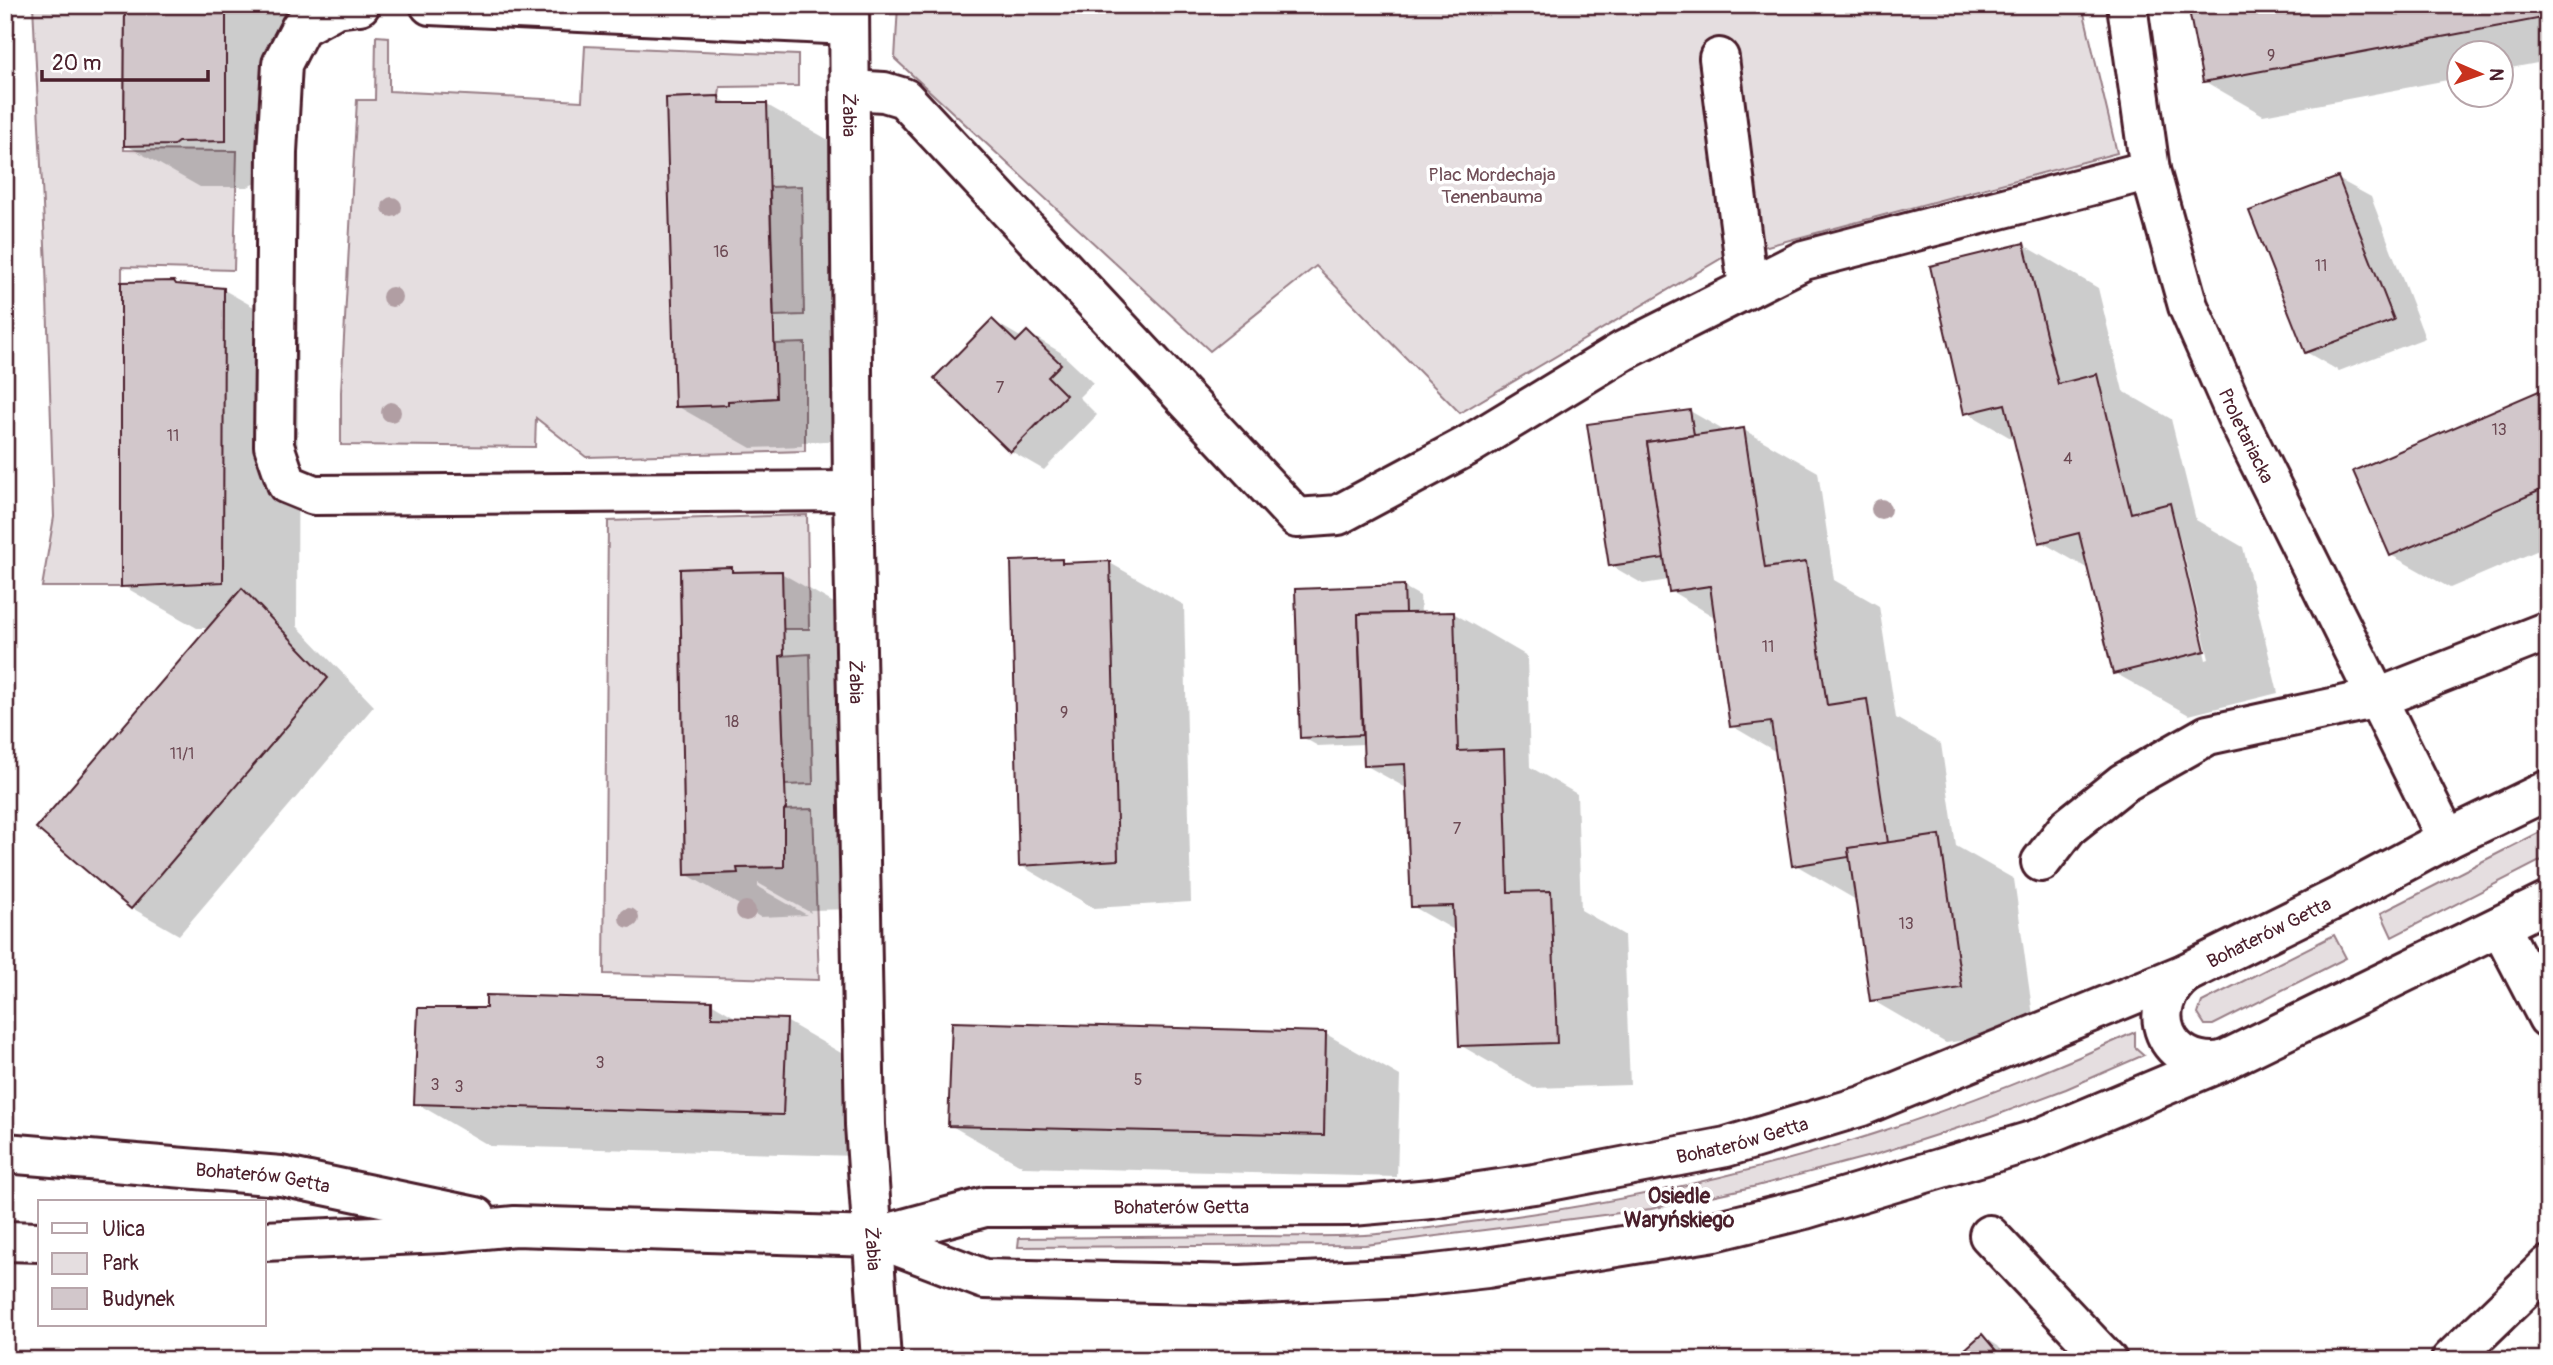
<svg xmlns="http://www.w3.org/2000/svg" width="2553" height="1365" font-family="Pangolin,sans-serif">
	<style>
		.green { fill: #e5dee0; stroke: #987e86; stroke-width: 2 }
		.shadow { fill: #0003; fill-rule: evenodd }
		.building { fill: #d2c7cb; stroke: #4a1f2b; stroke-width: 2 }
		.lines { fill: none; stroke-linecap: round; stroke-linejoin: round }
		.minor-casing { stroke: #4a1f2b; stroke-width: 44 }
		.minor { stroke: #fff; stroke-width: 38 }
		.tree { fill: #b19ea3 }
		.labels { text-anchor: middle; stroke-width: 7; stroke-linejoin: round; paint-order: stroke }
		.number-label { font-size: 16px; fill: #6c4953 }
		.street-label { font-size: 19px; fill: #4a1f2b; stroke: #fff }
		.park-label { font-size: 19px; fill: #714f58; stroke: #fff }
		.neighbourhood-label { font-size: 21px; font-weight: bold; fill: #4a1f2b; stroke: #fff }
	</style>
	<rect width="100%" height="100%" fill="#fff"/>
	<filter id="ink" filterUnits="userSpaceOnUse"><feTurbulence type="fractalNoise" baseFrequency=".0143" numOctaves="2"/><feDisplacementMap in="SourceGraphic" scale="14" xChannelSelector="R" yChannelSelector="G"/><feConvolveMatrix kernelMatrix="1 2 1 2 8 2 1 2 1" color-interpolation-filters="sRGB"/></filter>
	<g filter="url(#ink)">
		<g class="green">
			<path d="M 33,5 L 125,5 L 124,150 L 237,151 L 234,270 L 122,267 L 121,587 L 42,587 L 54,517 L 46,265 Z"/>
			<path d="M 898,5 L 2082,5 L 2117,153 L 1722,258 L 1460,413 L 1316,266 L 1210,351 L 895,59 Z"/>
			<path d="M 376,36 L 389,37 L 389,91 L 582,101 L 585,46 L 798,55 L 798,86 L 720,87 L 719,96 L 666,98 L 728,405 L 728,401 L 775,398 L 775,344 L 805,343 L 805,451 L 586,457 L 536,418 L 535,447 L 341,445 L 341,392 L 357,100 L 375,100 Z"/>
			<path d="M 802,186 L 804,315 L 774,316 L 770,187 Z"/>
			<path d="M 807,515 L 809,629 L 783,629 L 781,571 L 732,572 L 731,567 L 680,569 L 685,875 L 737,873 L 737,868 L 784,867 L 784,810 L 813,809 L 819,980 L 604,974 L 608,521 Z"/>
			<path d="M 810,654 L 813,784 L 785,785 L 780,656 Z"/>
			<path d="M 2548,828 L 2548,857 L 2392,937 L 2381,913 Z"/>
			<path d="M 2334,935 L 2346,958 L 2213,1025 L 2205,1025 L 2198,1014 L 2202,1002 Z"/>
			<path d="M 2135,1032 L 2135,1047 L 2144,1055 L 2066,1089 L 1986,1119 L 1874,1155 L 1757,1186 L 1651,1209 L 1365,1245 L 1018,1247 L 1019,1238 C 1096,1237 1172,1237 1249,1236 C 1288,1236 1326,1237 1365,1235 C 1403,1233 1441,1226 1479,1221 C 1706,1193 1927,1128 2135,1032 Z"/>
		</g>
		<g class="shadow">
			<path d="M 127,5 L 299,5 L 299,183 L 253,184 L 248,187 L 200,187 L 126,145 Z"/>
			<path d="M 2548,5 L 2548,61 L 2500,70 L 2500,52 L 2458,52 L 2458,78 L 2263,115 L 2204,81 Z"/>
			<path d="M 719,98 L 731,105 L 767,105 L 841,147 L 849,440 L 802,442 L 802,446 L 751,448 L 677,406 Z"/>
			<path d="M 2338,179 L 2371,197 L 2425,338 L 2339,371 L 2306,352 Z"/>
			<path d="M 2024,245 L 2098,288 L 2123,391 L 2171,419 L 2196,520 L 2243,547 L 2278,693 L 2189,715 L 2115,673 L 2090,570 L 2040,541 L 2016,441 L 1966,412 ZM 2176,538 L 2180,538 L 2209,659 L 2206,660 Z"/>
			<path d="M 174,282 L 181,286 L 224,290 L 298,332 L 297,626 L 374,706 L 179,935 L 132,908 L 39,828 L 210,628 L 197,628 L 123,586 Z"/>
			<path d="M 993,321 L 1022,338 L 1028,333 L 1060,352 L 1093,383 L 1079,397 L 1097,415 L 1044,470 L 1011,451 L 937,378 Z"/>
			<path d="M 2548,389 L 2548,546 L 2450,588 L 2391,555 Z"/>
			<path d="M 1690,411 L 1723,430 L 1723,433 L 1744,430 L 1818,472 L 1834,580 L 1879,606 L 1896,718 L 1941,744 L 1956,846 L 2014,879 L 2035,1030 L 1946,1043 L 1872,1000 L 1858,901 L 1794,864 L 1778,753 L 1732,726 L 1716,618 L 1671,591 L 1669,580 L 1643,584 L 1610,565 L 1589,426 Z"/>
			<path d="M 1013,563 L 1110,563 L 1184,605 L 1191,902 L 1094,908 L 1020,865 Z"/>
			<path d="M 731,569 L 739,573 L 781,573 L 855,615 L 858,909 L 810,910 L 811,913 L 758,883 L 758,887 L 807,915 L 760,917 L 686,874 Z"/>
			<path d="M 1404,587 L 1420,596 L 1421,614 L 1453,613 L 1527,656 L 1530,767 L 1577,794 L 1581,910 L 1624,935 L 1630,1085 L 1534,1088 L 1460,1045 L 1456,931 L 1412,906 L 1408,789 L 1365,765 L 1364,744 L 1318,746 L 1302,737 L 1297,590 Z"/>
			<path d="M 711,1003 L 740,1020 L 786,1021 L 860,1064 L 857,1156 L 490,1146 L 416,1103 L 487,1010 Z"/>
			<path d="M 1326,1034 L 1400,1076 L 1397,1177 L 1024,1167 L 950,1125 Z"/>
			<path d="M 1982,1336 L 1998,1346 L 2010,1360 L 1955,1360 Z"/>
		</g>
		<g class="building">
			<path d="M 125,5 L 226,5 L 226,141 L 178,142 L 174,145 L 124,146 Z"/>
			<path d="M 2188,5 L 2548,5 L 2548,17 L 2203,82 Z"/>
			<path d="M 719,96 L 720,103 L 767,103 L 776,398 L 728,401 L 728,405 L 675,407 L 666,98 Z"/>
			<path d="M 2338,177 L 2394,320 L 2305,353 L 2249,211 Z"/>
			<path d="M 2024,243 L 2058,384 L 2097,374 L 2131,513 L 2170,503 L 2205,651 L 2113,674 L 2079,533 L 2039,543 L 2005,404 L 1964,414 L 1930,266 Z"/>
			<path d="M 174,281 L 176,284 L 224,288 L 223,582 L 121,587 L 121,282 Z"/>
			<path d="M 992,319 L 1016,342 L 1027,331 L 1061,364 L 1048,377 L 1066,395 L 1010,452 L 934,378 Z"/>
			<path d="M 2548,387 L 2548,487 L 2390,556 L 2353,471 Z"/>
			<path d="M 1690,410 L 1694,435 L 1647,442 L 1665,558 L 1609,566 L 1587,424 Z"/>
			<path d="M 1744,428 L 1765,568 L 1806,562 L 1827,705 L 1867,699 L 1888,843 L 1848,848 L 1849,857 L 1792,866 L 1771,722 L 1730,727 L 1710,586 L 1669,592 L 1647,442 Z"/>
			<path d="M 1062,559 L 1062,563 L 1110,561 L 1118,860 L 1019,866 L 1011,561 Z"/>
			<path d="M 732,567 L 732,572 L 782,571 L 784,655 L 780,656 L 786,809 L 784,810 L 784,867 L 737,868 L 738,873 L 685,875 L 680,569 Z"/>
			<path d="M 1404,585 L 1405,613 L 1358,614 L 1362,735 L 1300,738 L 1295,589 Z"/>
			<path d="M 242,588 L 328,678 L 131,909 L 36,828 Z"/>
			<path d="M 1454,612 L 1458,751 L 1504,749 L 1508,892 L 1551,891 L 1557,1043 L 1459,1046 L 1453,906 L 1411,907 L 1405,764 L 1364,766 L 1358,614 Z"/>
			<path d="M 1940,835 L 1962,988 L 1870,1001 L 1848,848 Z"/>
			<path d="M 486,995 L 712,1001 L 712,1017 L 787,1019 L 783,1115 L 414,1104 L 418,1008 L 486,1008 Z"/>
			<path d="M 952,1022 L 1326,1032 L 1324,1135 L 948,1126 Z"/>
			<path d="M 1982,1334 L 2004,1360 L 1953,1360 Z"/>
		</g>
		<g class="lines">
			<g class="minor-casing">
				<g id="minor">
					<path d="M 360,5 L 336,8 L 301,27 L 282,64 L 277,152 L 274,446 L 287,484 L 314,495 L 853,491"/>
					<path d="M 430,5 L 849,25"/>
					<path id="s1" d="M 849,5 L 853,491 L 865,1125 L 881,1360"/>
					<path id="s2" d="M 2127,5 L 2150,170 L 2188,306 L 2236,415 L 2447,839"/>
					<path d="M 1719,58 L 1748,288"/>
					<path d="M 850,90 L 884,92 L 904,98 L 1297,518 L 1338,515 L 1467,446 L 1623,351 L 1804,260 L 2150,170"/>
					<path d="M 2041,862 L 2068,827 L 2123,783 L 2208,735 L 2378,698 L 2548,631"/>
					<path d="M 2500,926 L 2548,1018"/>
					<path d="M 2186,973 C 2140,1008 2166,1070 2223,1061"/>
					<path id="s3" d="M 5,1153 L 281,1176 L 476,1217"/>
					<path d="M 1989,1235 L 2107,1360"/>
					<path d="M 874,1237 L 984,1279 L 1240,1285 L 1408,1277 L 1487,1268 L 1715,1231 L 1805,1209 L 2035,1140 L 2223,1061 L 2548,902"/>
					<path d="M 5,1241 L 40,1242"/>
					<path id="s4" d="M 264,1241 L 442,1233 L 515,1226 L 874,1237 L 985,1207 L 1352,1206 L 1431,1199 L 1534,1184 L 1726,1147 L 1862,1106 L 2186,973 L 2339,897 L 2447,839 L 2548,790"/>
					<path d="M 2451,1360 L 2548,1266"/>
				</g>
			</g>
			<use href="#minor" class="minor"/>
		</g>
		<g class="tree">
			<circle cx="392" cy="207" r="10"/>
			<circle cx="392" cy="297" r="10"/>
			<circle cx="391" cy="412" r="10"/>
			<circle cx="1881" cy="509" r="10"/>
			<circle cx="746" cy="911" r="10"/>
			<circle cx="629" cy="918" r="10"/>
		</g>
	</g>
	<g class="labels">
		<g class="number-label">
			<text x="2271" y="61">9</text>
			<text x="721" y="257">16</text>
			<text x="2321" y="271">11</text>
			<text x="1000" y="393">7</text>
			<text x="2499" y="435">13</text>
			<text x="173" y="441">11</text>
			<text x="2068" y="464">4</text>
			<text x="1768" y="652">11</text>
			<text x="1064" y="718">9</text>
			<text x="732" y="727">18</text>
			<text x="182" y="759">11/1</text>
			<text x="1457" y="834">7</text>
			<text x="1906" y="929">13</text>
			<text x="600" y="1068">3</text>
			<text x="1138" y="1085">5</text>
			<text x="435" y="1090">3</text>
			<text x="459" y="1092">3</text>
		</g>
		<g class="street-label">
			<text dy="7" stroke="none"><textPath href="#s1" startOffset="110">Żabia</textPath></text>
			<text dy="7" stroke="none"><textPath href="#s2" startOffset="450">Proletariacka</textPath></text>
			<text dy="7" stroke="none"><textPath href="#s1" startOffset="677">Żabia</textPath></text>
			<text dy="7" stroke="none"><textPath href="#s4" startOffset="2056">Bohaterów Getta</textPath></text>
			<text dy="7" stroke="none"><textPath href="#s4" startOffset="1489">Bohaterów Getta</textPath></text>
			<text dy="7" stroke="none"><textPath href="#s3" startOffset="259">Bohaterów Getta</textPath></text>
			<text dy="7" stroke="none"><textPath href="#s4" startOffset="922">Bohaterów Getta</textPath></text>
			<text dy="7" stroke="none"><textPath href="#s1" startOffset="1244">Żabia</textPath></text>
		</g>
		<g class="park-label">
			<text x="1492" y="181">Plac Mordechaja<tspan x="1492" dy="22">Tenenbauma</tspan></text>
		</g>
		<g class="neighbourhood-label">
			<text x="1679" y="1203">Osiedle<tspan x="1679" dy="24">Waryńskiego</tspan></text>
		</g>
	</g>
	<rect width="2553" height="1365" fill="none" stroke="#fff" stroke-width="28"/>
	<rect x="14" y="14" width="2525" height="1337" fill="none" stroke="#4a1f2b" stroke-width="2.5" filter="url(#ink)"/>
	<rect x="38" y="1200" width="228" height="126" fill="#ffffff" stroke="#b7a5aa" stroke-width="2"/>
	<rect x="52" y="1223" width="35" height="10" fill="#ffffff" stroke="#b7a5aa" stroke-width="2"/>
	<text x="102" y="1236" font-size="21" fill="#4a1f2b">Ulica</text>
	<rect x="52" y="1253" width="35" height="21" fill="#e5dee0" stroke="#b7a5aa" stroke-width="2"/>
	<text x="102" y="1270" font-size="21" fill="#4a1f2b">Park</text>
	<rect x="52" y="1288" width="35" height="21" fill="#d2c7cb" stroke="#b7a5aa" stroke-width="2"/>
	<text x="102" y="1306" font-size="21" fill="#4a1f2b">Budynek</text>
	<g transform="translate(2480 74) rotate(92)"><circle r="33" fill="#ffffff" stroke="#b7a5aa" stroke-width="2"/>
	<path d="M0-5L12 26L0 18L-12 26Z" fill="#c8321e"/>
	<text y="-10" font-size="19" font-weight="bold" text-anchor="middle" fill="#4a1f2b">N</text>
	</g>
	<path d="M42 70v10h166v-10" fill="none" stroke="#4a1f2b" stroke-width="3.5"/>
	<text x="52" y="70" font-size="21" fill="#4a1f2b" stroke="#ffffff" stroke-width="5" paint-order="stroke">20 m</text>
</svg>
